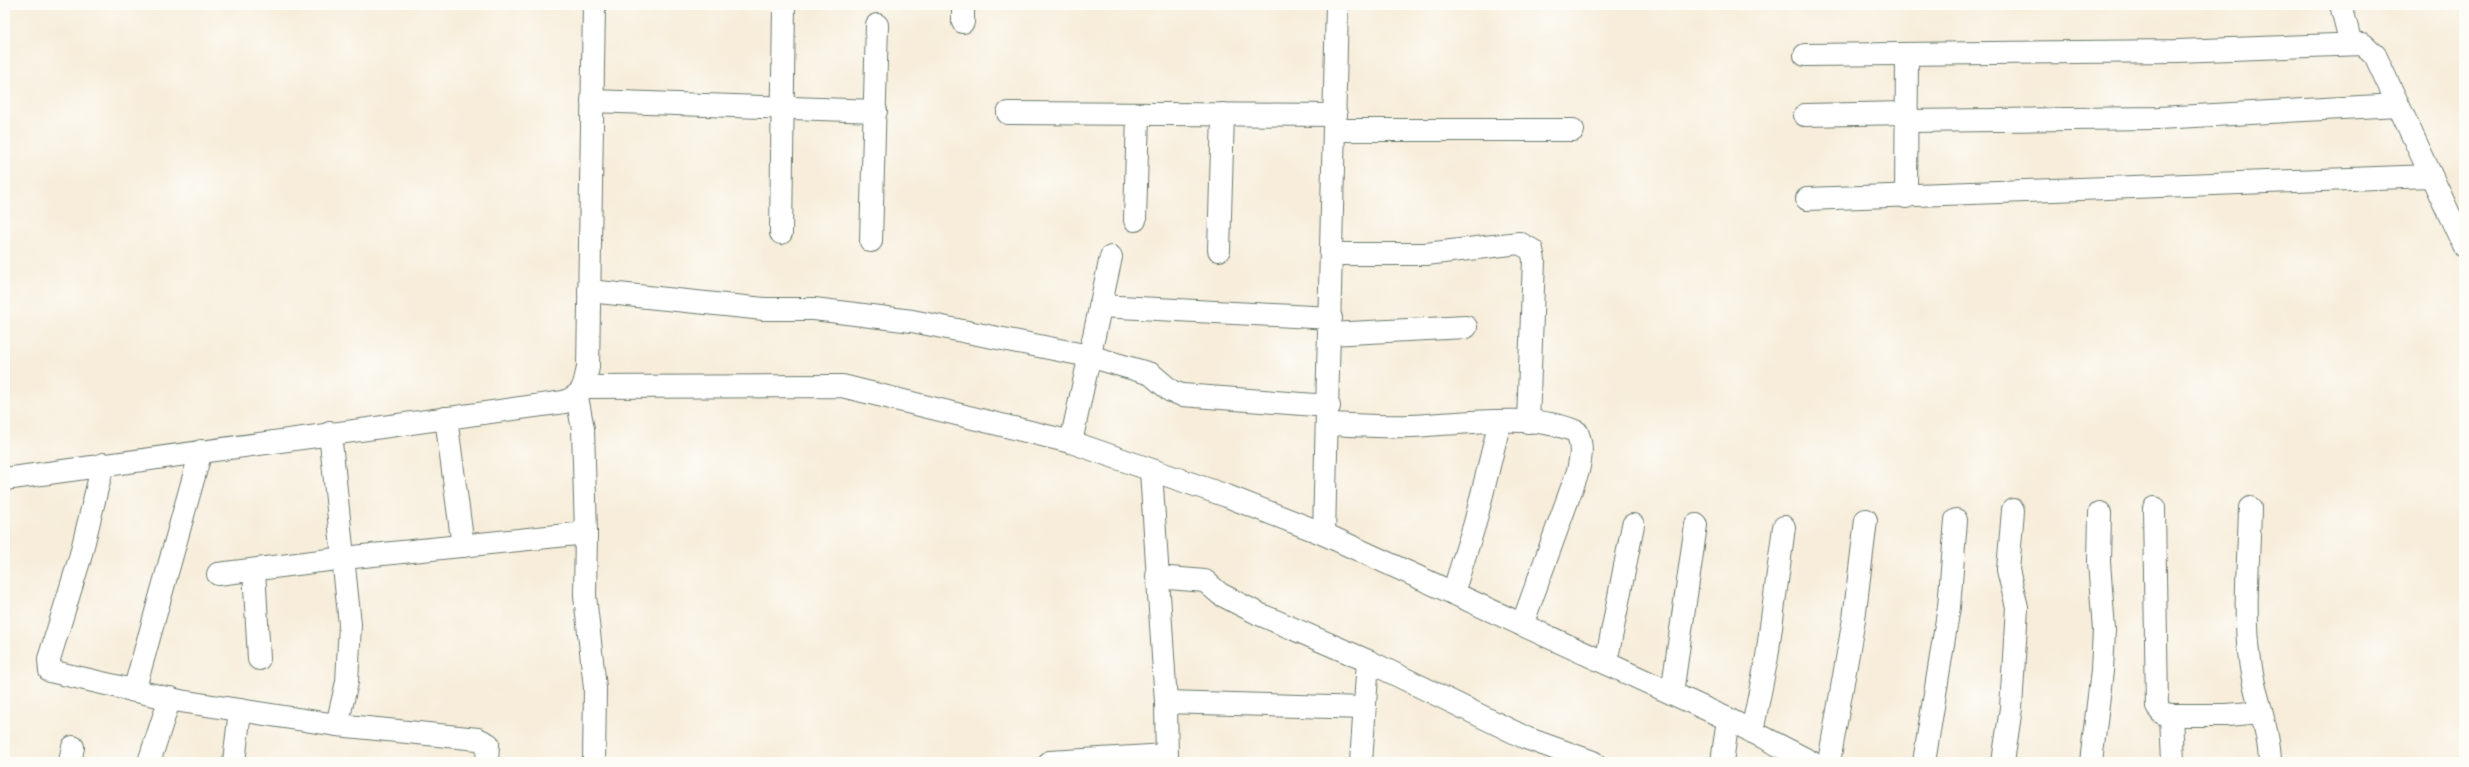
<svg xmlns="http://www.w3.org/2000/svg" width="2469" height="767" font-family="'IM FELL Great Primer',serif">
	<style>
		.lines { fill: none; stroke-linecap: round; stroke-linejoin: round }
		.minor-casing { stroke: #6b7b6e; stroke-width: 24 }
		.minor { stroke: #fff; stroke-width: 22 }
	</style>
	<rect width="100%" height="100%" fill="#fdfcf7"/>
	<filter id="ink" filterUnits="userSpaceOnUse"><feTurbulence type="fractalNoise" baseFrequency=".025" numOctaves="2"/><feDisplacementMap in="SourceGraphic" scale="8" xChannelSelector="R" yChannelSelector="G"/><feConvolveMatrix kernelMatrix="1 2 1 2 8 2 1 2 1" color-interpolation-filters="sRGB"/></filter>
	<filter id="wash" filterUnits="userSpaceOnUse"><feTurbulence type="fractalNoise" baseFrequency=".012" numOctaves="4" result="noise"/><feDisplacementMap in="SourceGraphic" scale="16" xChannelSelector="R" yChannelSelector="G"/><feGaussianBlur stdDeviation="0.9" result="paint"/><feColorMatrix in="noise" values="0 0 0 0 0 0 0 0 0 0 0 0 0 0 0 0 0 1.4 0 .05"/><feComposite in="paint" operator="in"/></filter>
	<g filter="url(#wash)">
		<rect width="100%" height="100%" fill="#f7edda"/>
	</g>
	<g filter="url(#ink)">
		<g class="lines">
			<g class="minor-casing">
				<g id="minor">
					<path d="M 2341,5 L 2351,44"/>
					<path d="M 963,22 L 963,5"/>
					<path d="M 1805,55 L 2177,51 L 2363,44 L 2375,55 L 2464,246"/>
					<path d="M 592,101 L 876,111"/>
					<path d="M 1008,113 L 1336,115"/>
					<path d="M 1805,115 L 1907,113"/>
					<path d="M 1907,121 L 2158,118 L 2398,105"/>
					<path d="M 1335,130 L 1573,130"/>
					<path d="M 1906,197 L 1907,55"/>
					<path d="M 1807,199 L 2431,176"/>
					<path d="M 1135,220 L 1138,114"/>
					<path d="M 781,233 L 784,5"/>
					<path d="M 871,241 L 877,25"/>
					<path d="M 1219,250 L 1223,114"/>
					<path d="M 1332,254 L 1426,254 L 1519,243 L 1532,250 L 1534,260 L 1528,422"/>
					<path d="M 589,291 L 764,309 L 814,309 L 912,321 L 1089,356 L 1151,374 L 1171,391 L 1182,395 L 1329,406"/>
					<path d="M 1100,306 L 1331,318"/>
					<path d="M 1330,334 L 1466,327"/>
					<path d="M 584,387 L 842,386 L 1071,442 L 1227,496 L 1324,534 L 1728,719 L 1811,762"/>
					<path d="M 577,397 L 583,429 L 586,533 L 585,596 L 595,688 L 594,762"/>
					<path d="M 446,418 L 463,546"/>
					<path d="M 1328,424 C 1356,425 1383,427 1411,426 C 1459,424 1533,412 1577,432 C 1583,446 1581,457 1578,471 L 1522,625"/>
					<path d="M 330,433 L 350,624 L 347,682 L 337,725"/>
					<path d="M 1071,442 L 1111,257"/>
					<path d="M 103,464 L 80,558 L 49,659 L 50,671 L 180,701 L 337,725 L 478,739 L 488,744 L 487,762"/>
					<path d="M 1151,471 L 1166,702 L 1167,762"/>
					<path d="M 5,479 L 564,402 C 584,394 584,387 588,367 L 594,5"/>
					<path d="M 2154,508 L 2157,707 L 2162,713 L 2171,715 L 2227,715 L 2261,712"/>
					<path d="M 2250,508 C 2249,558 2243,611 2250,661 C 2254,695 2269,727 2270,762"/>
					<path d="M 1324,534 L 1337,5"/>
					<path d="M 254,570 L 259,659"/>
					<path d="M 218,574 L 344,558 L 586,533"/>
					<path d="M 1157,577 L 1205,581 L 1220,594 L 1259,614 L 1368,661 L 1526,738 L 1593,762"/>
					<path d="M 1453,593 L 1475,523 L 1500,421"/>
					<path d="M 1606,663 L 1633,525"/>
					<path d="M 134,691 L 201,451"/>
					<path d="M 1672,693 L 1696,525"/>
					<path d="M 1166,702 L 1364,708"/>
					<path d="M 2171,715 L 2173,762"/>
					<path d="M 1752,732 L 1767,657 L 1784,527"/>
					<path d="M 70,762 L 73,747"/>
					<path d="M 149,762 L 170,698"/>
					<path d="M 234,762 L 240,710"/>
					<path d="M 1050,762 L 1167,755"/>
					<path d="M 1361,762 L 1368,661"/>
					<path d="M 1722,762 L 1728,719"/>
					<path d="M 1829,762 L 1854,619 L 1866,520"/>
					<path d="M 1924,762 L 1949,607 L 1956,520"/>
					<path d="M 2003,762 L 2011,708 L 2017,607 L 2008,570 L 2013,510"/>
					<path d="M 2091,762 L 2102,671 L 2104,630 L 2099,562 L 2100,513"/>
				</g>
			</g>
			<use href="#minor" class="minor"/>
		</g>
	</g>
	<rect width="2469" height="767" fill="none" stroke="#fdfcf7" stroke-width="20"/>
</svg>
